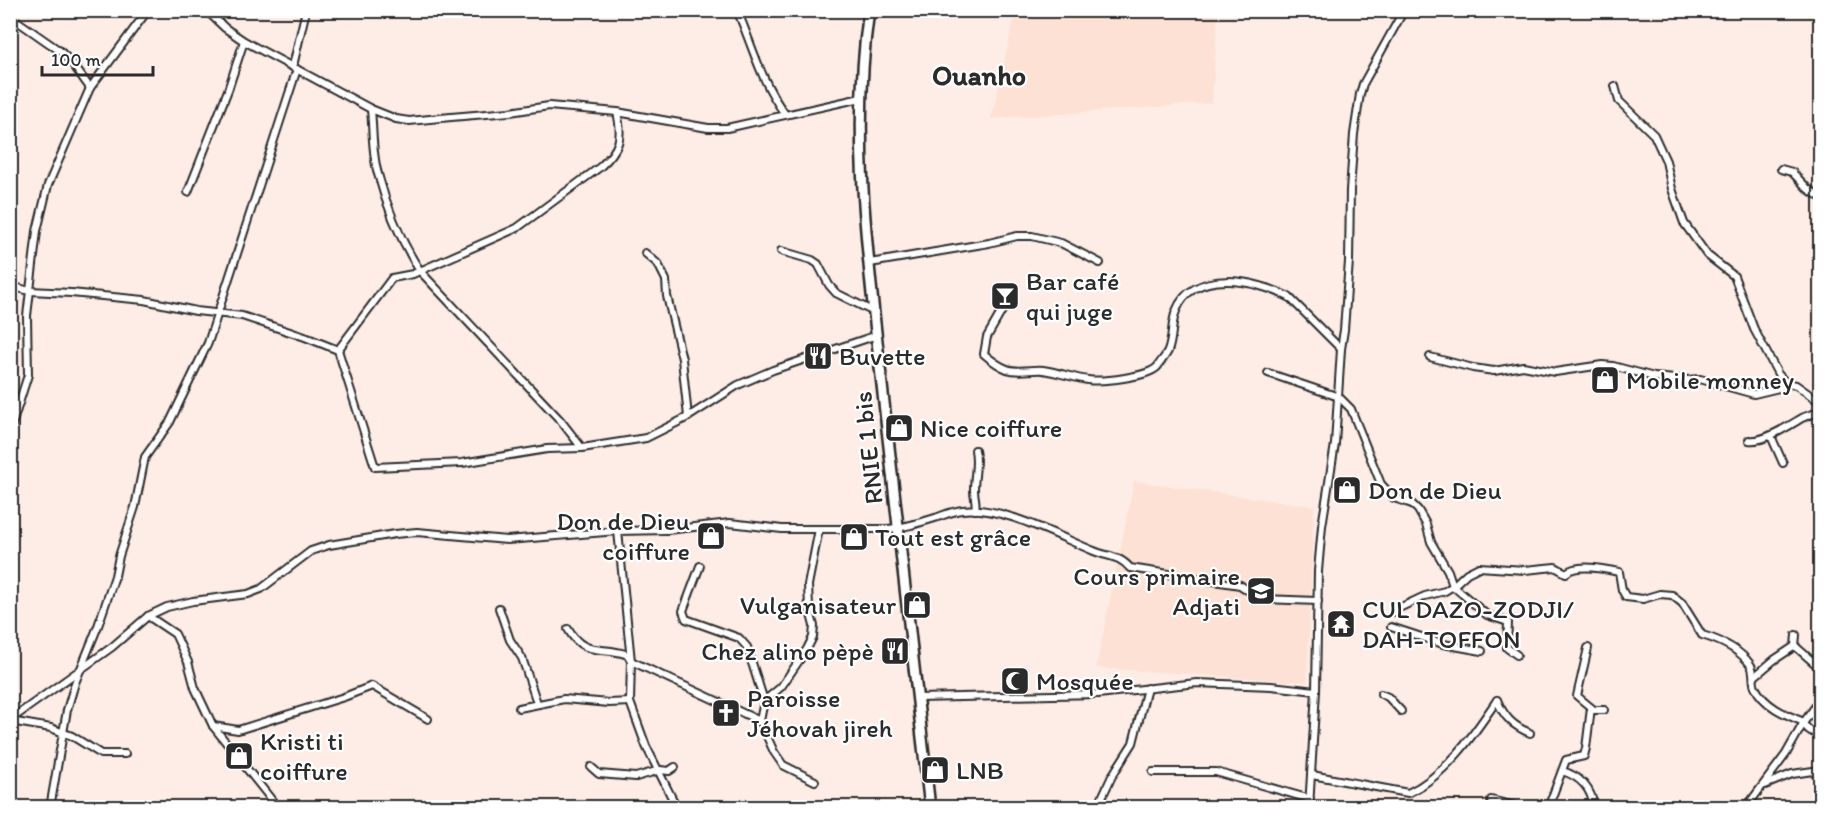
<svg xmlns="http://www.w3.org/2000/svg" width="1831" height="818" font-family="Itim,sans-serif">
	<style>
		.built { fill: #fde1d5 }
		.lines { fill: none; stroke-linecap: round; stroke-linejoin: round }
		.street-casing { stroke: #2b2b2b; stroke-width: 10 }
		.primary-casing { stroke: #2b2b2b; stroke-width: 14 }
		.street { stroke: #fff; stroke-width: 6 }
		.primary { stroke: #fff; stroke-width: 9 }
		.labels { text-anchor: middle; stroke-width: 4.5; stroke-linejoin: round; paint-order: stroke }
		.poi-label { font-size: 26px; fill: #2b2b2b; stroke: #fff; text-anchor: start }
		.street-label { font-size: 26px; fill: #2b2b2b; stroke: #fff }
		.quarter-label { font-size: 28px; font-weight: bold; fill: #2b2b2b; stroke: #fff }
	</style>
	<rect width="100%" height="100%" fill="#feede6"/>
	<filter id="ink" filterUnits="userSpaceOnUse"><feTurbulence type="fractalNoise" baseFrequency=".0167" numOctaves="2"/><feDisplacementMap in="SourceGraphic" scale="12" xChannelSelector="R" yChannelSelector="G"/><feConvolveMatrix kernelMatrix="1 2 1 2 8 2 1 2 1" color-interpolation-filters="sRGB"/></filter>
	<g filter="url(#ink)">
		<g class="built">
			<path d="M 1016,11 L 1218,11 L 1212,103 L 991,119 Z"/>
			<path d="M 1134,481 L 1314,506 L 1307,682 L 1096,668 Z"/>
		</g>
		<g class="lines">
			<g class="street-casing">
				<g id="street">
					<path d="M 206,10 L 225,28 L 244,41 L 371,109 L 396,119 L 409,121 L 451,117 L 510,112 L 549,106 L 617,112 L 708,128 L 727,128 L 861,98"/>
					<path d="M 737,10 C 753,47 761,82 785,114"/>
					<path d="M 10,16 L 60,51 L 72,63 L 90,88"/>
					<path d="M 293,66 L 306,10"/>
					<path d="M 1615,86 L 1619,101 L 1654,135 L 1666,161 L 1672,189 L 1684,223 L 1707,255 L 1734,276 L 1754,329 L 1778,374 L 1786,383"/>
					<path d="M 371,109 C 373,130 372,154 378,174 C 387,208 401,241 420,271 L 561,421 L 582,448"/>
					<path d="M 1781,169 L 1792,172 L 1808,189 L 1820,197"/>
					<path d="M 188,192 L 228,90 L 244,41"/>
					<path d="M 781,251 L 812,260 L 818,264 L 829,285 L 836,293 L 874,312"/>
					<path d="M 645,253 L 658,264 L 666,280 L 667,296 L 682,359 L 688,417"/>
					<path d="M 870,263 L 989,243 L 1017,236 L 1032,236 L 1061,243 L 1100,263"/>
					<path d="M 10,286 L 30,291 L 71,293 L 144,300 L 196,311 L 242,316 L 305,337 L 338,350 L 375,467 L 462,463 L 547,449 L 582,448 L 646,438 L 688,417 L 738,385 L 773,370 L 877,335"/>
					<path d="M 1003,309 L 987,337 L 984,354 C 991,360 999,366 1007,369 C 1018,373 1032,369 1043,370 C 1058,372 1073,378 1088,380 C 1101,382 1150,377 1158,366 C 1160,362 1166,356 1168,351 C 1173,339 1171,323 1176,311 C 1193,267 1256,280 1289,297 L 1341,349"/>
					<path d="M 338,350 L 392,278 L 413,274 L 517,228 L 600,167 C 620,149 623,138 617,112"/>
					<path d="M 1430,357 L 1473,368 L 1494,371 L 1523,366 L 1555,372 L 1602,365 L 1613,366 L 1654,377 L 1686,380 L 1700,379 L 1754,394 L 1779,388 L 1786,383 L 1796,385 L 1820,402"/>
					<path d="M 1268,373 L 1339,397 L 1351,409 L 1381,484 L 1394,498 L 1412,504 L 1418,510 L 1426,524 L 1431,542 L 1448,571 L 1453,586 L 1487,615 L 1508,622 L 1507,648 L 1517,655"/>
					<path d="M 10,431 L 28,375 L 27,316 L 37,231 L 48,185 L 90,88 L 148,10"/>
					<path d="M 1771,436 L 1783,463"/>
					<path d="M 1749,440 C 1763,443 1790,425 1802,418 C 1808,415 1815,414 1820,411"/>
					<path d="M 975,450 C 978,464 974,476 974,490 C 974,497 977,503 975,510"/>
					<path d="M 618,531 L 631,661 L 630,702 L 646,746 L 677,808"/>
					<path d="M 700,566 L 683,611 L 686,619 L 739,638 L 747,647 L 764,701"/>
					<path d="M 499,608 L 510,640 L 522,658 L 537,703"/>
					<path d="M 1394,612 L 1399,608 L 1425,596 L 1445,591 L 1453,586 L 1467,573 L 1479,567 L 1525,570 L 1555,567 L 1566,573 C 1577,563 1605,569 1619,572 L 1622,590 L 1626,597 L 1643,599 L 1660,594 L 1672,595 L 1682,603 L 1702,635 C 1719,640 1739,649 1750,664 C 1755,670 1752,680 1755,687 C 1764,706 1786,715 1804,722"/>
					<path d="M 148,616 L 175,634 L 188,662 L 195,688 L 213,726 L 278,808"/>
					<path d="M 1391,627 L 1443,644 L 1482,651"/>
					<path d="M 568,629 C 584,658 603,645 628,655 L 631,661 L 760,721"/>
					<path d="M 1795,646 L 1820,668"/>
					<path d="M 1588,648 L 1577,696 L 1594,710 L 1604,710"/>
					<path d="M 1754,677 L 1774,660 L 1795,646 L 1796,635"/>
					<path d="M 1381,694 L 1388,697 L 1401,711"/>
					<path d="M 918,698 L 1098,694 L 1197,683 L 1271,686 L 1316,691"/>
					<path d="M 1497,700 C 1504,717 1513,726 1530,733"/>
					<path d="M 519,708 L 564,699 L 609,703 L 630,702"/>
					<path d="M 10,720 L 112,647 L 148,616 L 167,607 L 193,601 L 248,594 L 261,589 L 311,551 L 329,545 L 395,534 L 417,532 L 507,540 L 618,531 L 667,530 L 730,523 L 782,529 L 886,529 C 903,528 919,523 935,518 C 944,515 953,511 962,510 C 1001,505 1057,536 1094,551 C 1108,557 1119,555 1130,568 L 1240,585 L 1261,599 L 1318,601"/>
					<path d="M 10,721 L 51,728 L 72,736 L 101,754 L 125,754"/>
					<path d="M 1803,724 L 1809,730 L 1820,736"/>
					<path d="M 213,726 L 238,730 L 344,697 L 372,686 L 428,719"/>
					<path d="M 591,767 L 599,774 L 636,777 L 660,770 L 669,771 L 675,767"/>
					<path d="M 1562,771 C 1580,776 1592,789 1594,808"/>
					<path d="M 1153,772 L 1216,772 L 1310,799"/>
					<path d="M 1312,775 L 1408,793 C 1447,775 1474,734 1497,700"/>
					<path d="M 815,781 L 783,765 L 774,752 L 760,721 L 764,701 L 781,687 L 807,649 L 813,637 L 814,626 L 809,607 L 808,585 L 819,529"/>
					<path d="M 1765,785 L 1792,774 L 1820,770"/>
					<path d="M 1491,800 L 1524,808"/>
					<path d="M 50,808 L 67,710 L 75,683 L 98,626 L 115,576 L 119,556 L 135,507 L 145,457 L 170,422 L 208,343 L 297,69"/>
					<path d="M 1097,808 L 1112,776 L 1133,743 L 1147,688"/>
					<path d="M 1309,808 L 1316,691 L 1318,571 L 1322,526 L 1335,444 L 1341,349 L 1344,330 L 1349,261 L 1350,190 L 1354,134 L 1360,94 L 1363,84 L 1404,10"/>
					<path d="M 1548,808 L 1566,760 L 1584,756 L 1586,748 L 1591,708"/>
					<path d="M 1744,808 L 1751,801 L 1786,754 L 1804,722 L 1820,700"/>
				</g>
			</g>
			<g class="primary-casing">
				<path id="primary" d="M 869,10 C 851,134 868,261 882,385 C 898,526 914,667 930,808"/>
			</g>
			<use href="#street" class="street"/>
			<use href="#primary" class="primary"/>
		</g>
	</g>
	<defs>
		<g id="bar-square" transform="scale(1.5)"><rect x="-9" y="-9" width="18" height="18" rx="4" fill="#2b2b2b" stroke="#fff"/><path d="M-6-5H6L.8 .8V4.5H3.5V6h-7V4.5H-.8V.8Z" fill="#fff"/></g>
		<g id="restaurant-square" transform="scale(1.5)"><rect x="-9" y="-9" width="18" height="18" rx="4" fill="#2b2b2b" stroke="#fff"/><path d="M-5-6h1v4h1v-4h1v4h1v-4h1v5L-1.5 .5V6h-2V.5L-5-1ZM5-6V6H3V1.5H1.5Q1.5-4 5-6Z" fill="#fff"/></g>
		<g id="shop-square" transform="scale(1.5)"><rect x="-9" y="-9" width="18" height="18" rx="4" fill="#2b2b2b" stroke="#fff"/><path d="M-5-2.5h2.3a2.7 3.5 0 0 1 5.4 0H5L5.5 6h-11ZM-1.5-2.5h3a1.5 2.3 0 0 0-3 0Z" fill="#fff"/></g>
		<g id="school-square" transform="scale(1.5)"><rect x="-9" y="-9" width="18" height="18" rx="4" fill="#2b2b2b" stroke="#fff"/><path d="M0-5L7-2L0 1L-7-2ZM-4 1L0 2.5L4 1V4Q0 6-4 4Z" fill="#fff"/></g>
		<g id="temple-square" transform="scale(1.5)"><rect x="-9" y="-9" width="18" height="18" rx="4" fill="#2b2b2b" stroke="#fff"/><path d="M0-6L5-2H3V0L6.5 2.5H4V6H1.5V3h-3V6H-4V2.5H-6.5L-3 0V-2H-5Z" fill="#fff"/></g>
		<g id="mosque-square" transform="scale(1.5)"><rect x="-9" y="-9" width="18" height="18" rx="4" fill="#2b2b2b" stroke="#fff"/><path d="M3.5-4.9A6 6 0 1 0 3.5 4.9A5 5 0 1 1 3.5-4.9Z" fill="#fff"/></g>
		<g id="church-square" transform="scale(1.5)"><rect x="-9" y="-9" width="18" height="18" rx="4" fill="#2b2b2b" stroke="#fff"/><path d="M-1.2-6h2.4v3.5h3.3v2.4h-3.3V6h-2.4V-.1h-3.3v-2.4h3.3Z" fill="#fff"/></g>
	</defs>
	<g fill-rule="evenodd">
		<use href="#bar-square" x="1005" y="296"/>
		<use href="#restaurant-square" x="818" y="356"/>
		<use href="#shop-square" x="1605" y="380"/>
		<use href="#shop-square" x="899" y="428"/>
		<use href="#shop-square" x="1347" y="490"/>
		<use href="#shop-square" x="711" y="536"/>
		<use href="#shop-square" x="854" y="537"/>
		<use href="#school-square" x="1261" y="591"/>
		<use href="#shop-square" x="917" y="605"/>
		<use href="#temple-square" x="1341" y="624"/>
		<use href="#restaurant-square" x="895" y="651"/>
		<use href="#mosque-square" x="1015" y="681"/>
		<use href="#church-square" x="726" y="713"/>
		<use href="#shop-square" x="239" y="756"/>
		<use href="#shop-square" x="935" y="770"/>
	</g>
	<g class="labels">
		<g class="poi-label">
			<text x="1026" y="290">Bar café<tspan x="1026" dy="30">qui juge</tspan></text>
			<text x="839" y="365">Buvette</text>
			<text x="1626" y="389">Mobile monney</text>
			<text x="920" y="437">Nice coiffure</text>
			<text x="1368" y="499">Don de Dieu</text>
			<text x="690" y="530" text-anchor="end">Don de Dieu<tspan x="690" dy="30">coiffure</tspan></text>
			<text x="875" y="546">Tout est grâce</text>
			<text x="1240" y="585" text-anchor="end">Cours primaire<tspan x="1240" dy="30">Adjati</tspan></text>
			<text x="896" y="614" text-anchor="end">Vulganisateur</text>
			<text x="1362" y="618">CUL DAZO-ZODJI/<tspan x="1362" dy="30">DAH-TOFFON</tspan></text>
			<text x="874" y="660" text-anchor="end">Chez alino pèpè</text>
			<text x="1036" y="690">Mosquée</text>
			<text x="747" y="707">Paroisse<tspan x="747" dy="30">Jéhovah jireh</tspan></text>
			<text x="260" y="750">Kristi ti<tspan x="260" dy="30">coiffure</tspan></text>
			<text x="956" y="779">LNB</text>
		</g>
		<g class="street-label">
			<text transform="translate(868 448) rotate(-96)" y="9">RNIE 1 bis</text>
		</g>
		<g class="quarter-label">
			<text x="979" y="85">Ouanho</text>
		</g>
	</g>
	<rect width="1831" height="818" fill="none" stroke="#fff" stroke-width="36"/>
	<rect x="18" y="18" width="1795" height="782" fill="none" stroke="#2b2b2b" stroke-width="2" filter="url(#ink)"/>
	<path d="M42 66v9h111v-9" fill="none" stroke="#2b2b2b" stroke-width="3"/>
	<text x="51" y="66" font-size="18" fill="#2b2b2b" stroke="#ffffff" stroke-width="4.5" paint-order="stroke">100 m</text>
</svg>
